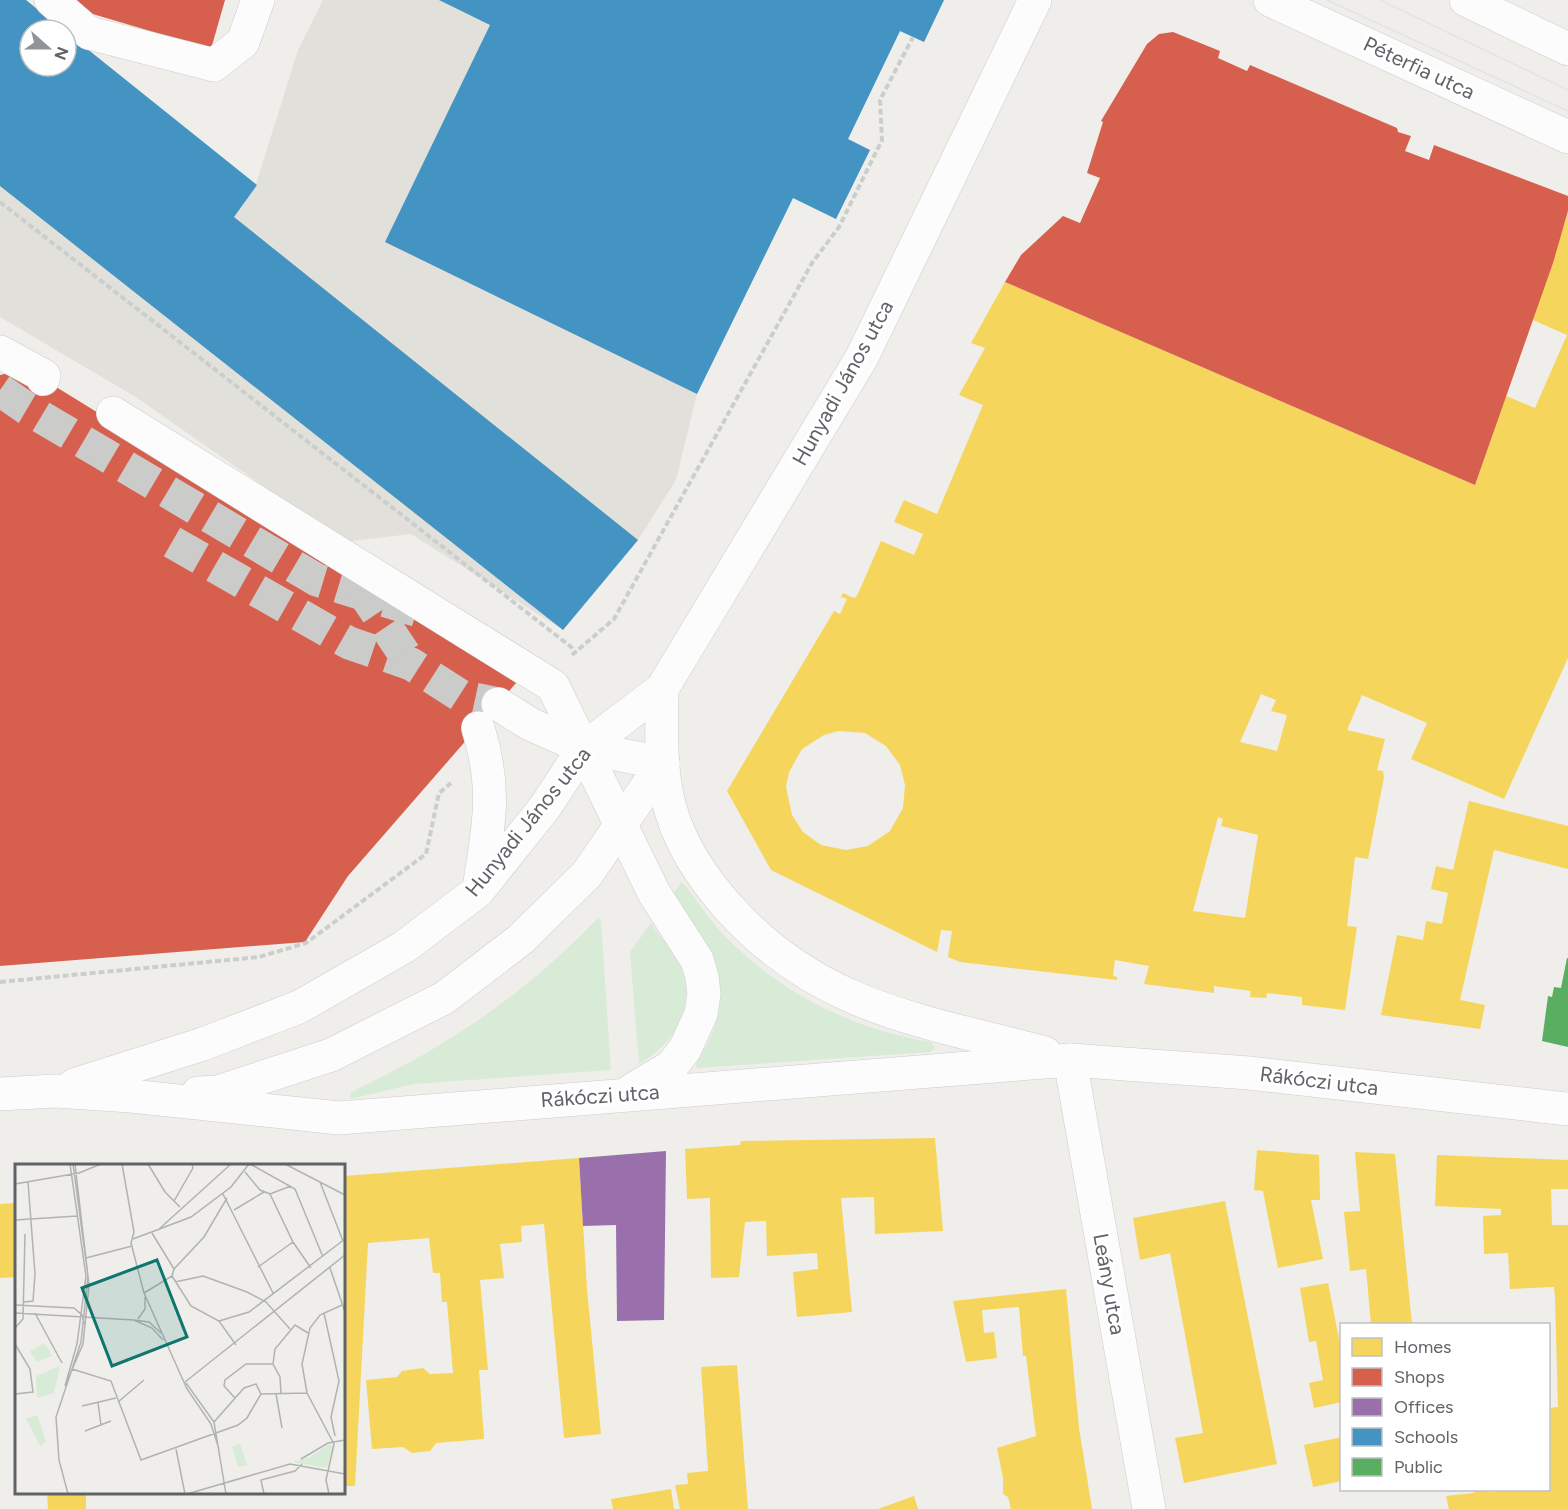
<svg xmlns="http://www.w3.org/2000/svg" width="1568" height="1509" font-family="Figtree,sans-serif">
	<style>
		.education { fill: #e2e0da }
		.green { fill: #d8ebd6 }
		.homes { fill: #f6d55c; fill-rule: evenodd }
		.shops { fill: #d6604d }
		.offices { fill: #9970ab }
		.schools { fill: #4393c3 }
		.public { fill: #5aae61 }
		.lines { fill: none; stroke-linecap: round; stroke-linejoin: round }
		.minor-tunnel { stroke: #cbcbca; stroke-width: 33; stroke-dasharray: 33 16; stroke-linecap: butt }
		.minor-casing { stroke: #cbcccc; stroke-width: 34 }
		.path { stroke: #cacfcc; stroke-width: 4; stroke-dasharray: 6 3; stroke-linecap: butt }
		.minor { stroke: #fdfcfc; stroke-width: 33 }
		.tram { stroke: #e4e4e4; stroke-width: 1.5 }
		.labels { text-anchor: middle; stroke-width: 6; stroke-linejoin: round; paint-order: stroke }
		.street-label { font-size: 21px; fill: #5f6368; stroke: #fff }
		.inset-road { fill: none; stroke: #b1b2b2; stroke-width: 1.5 }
		.view { fill: #0f766e; fill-opacity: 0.15; stroke: #0f766e; stroke-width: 3 }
		.inset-edge { fill: none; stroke: #5f6368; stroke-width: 3 }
	</style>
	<rect width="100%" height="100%" fill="#efeeea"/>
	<path class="education" d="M 0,0 L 30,30 L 30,66 L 66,66 L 66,32 L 256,184 L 298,50 L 323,0 L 944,0 L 924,42 L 900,31 L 848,139 L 870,150 L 836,219 L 793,198 L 697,394 L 676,480 L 638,540 L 563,630 L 411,534 L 344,542 L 134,396 L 0,317 Z"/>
	<g class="green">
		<path d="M 682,882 C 696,898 707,917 722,933 C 778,992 851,1029 931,1042 L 935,1048 L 930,1052 L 697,1068 L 696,1063 C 742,995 715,953 672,895 Z"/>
		<path d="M 598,918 L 601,921 L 611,1070 L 414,1084 L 350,1099 L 351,1092 C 448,1046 523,996 598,918 Z"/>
		<path d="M 651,923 C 658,935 669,945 676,957 C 701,999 677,1043 639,1064 L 630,952 Z"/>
	</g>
	<g class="homes">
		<path d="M 1568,213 L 1568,658 L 1504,799 L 1411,759 L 1427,723 L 1362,695 L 1347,730 L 1385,739 L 1377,770 L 1383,771 L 1384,777 L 1368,859 L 1355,857 L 1347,926 L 1357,927 L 1345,1010 L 1302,1005 L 1302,997 L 1267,993 L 1266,998 L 1250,997 L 1251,991 L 1214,986 L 1214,993 L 1144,984 L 1149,966 L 1115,960 L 1113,976 L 1117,977 L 1117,980 L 960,962 L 948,957 L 952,931 L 941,930 L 937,952 L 771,870 L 727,791 L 834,611 L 840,614 L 847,599 L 841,597 L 843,593 L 854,598 L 857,596 L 881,541 L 914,555 L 923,534 L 894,522 L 904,500 L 937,514 L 983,405 L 959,395 L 985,348 L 971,343 L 1005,282 L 1475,485 L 1506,396 L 1535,408 L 1567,335 L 1533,320 ZM 1261,694 L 1276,700 L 1271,711 L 1287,715 L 1277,751 L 1240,742 ZM 838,731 L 865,733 L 886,746 L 900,765 L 905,785 L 903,808 L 890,831 L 868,846 L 846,850 L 821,845 L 803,832 L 792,815 L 786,787 L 789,772 L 802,749 L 824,735 ZM 1218,817 L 1223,819 L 1221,826 L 1258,835 L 1245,918 L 1193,911 Z"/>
		<path d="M 1469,801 L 1568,826 L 1568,869 L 1494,850 L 1460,1000 L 1485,1005 L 1480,1029 L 1381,1015 L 1397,935 L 1423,940 L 1426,921 L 1442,924 L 1448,893 L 1431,889 L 1436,866 L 1453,870 Z"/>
		<path d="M 935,1138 L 943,1231 L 875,1234 L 874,1197 L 841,1198 L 852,1312 L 797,1317 L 793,1272 L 818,1269 L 817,1253 L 767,1256 L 766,1221 L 745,1222 L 739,1277 L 711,1278 L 710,1198 L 687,1199 L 685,1149 L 740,1145 L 741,1141 Z"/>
		<path d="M 1257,1150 L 1319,1155 L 1320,1200 L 1311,1200 L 1323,1259 L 1278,1268 L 1263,1191 L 1254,1190 Z"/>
		<path d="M 1355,1152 L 1395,1154 L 1412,1324 L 1371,1324 L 1366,1269 L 1350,1271 L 1344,1212 L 1360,1211 Z"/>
		<path d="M 1437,1155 L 1568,1160 L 1568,1189 L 1551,1189 L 1552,1225 L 1568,1225 L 1568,1509 L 1449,1509 L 1446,1496 L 1474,1493 L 1473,1490 L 1485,1490 L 1486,1492 L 1548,1490 L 1548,1408 L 1558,1407 L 1555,1298 L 1554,1287 L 1510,1289 L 1508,1253 L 1484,1254 L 1483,1216 L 1501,1215 L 1501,1209 L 1435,1206 Z"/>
		<path d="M 579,1158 L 587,1289 L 601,1434 L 564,1438 L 544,1224 L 521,1226 L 522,1242 L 500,1244 L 504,1278 L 480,1280 L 488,1370 L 479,1370 L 484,1439 L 436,1443 L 430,1451 L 412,1453 L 403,1447 L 372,1449 L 366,1380 L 397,1377 L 402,1371 L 423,1368 L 430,1374 L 453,1373 L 447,1302 L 442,1302 L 440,1273 L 433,1273 L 429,1238 L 368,1243 L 355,1486 L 344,1486 L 344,1176 Z"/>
		<path d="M 1225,1201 L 1277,1464 L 1184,1483 L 1175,1438 L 1203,1433 L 1170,1253 L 1140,1260 L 1133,1218 Z"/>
		<path d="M 16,1203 L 16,1277 L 0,1278 L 0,1204 Z"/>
		<path d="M 1328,1283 L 1342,1354 L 1342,1402 L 1314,1408 L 1309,1383 L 1323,1380 L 1316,1341 L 1309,1342 L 1300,1288 Z"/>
		<path d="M 1066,1289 L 1079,1428 L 1092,1509 L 1011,1509 L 1008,1497 L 1003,1494 L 1003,1478 L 997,1448 L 1036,1436 L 1026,1356 L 1023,1356 L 1019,1307 L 982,1310 L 984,1333 L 994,1332 L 997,1358 L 966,1362 L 953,1301 Z"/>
		<path d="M 737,1365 L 748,1509 L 680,1509 L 675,1485 L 688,1484 L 687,1473 L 708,1471 L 701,1367 Z"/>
		<path d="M 1342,1437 L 1342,1481 L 1313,1487 L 1304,1445 Z"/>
		<path d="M 671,1489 L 674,1509 L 613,1509 L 611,1499 Z"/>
		<path d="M 47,1492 L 86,1492 L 86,1509 L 48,1509 Z"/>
		<path d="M 914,1496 L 918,1509 L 878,1509 Z"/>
	</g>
	<g class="shops">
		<path d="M 72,0 L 225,0 L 211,49 L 69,7 Z"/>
		<path d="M 1173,32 L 1220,51 L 1218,58 L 1247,71 L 1250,65 L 1397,128 L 1398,132 L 1411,136 L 1405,151 L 1429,160 L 1434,145 L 1568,196 L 1568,211 L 1553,263 L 1475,485 L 1005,282 L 1021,255 L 1063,216 L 1080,223 L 1100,178 L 1087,173 L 1103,122 L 1101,121 L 1147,44 L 1159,34 Z"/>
		<path d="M 27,369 L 523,675 L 348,876 L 305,942 L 0,966 L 0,375 Z"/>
	</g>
	<path class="offices" d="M 666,1151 L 664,1320 L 617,1321 L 616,1225 L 583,1226 L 579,1158 Z"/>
	<g class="schools">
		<path d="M 0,0 L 26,0 L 63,30 L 30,30 L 30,66 L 66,66 L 66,32 L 257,185 L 234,217 L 638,540 L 563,630 L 0,186 Z"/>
		<path d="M 439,0 L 944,0 L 924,42 L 900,31 L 848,139 L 870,150 L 836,219 L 793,198 L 697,394 L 385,242 L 490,25 Z"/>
	</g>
	<path class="public" d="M 1567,958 L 1568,958 L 1568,1047 L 1542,1041 L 1548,996 L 1552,997 L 1554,987 L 1561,988 Z"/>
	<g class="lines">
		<g class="minor-tunnel">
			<path d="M 0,390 L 26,408 L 317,580 L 419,611"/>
			<path d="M 172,542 L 349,643 L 411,664 L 461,696 L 498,704"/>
			<path d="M 359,586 L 411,664"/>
		</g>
		<g class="minor-casing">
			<g id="minor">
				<path d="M 51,0 L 89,33 L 214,65 L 243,42 L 258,0"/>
				<path d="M 1270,0 L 1568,137"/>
				<path d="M 1466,0 L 1568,49"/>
				<path d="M 0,352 L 44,376 L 43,379"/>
				<path d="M 113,413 L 553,686 L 654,893 L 697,960 L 702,977 L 704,994 L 701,1014 L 685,1049 L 671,1067 L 632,1090"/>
				<path d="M 662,689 C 662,729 659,772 671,811 C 682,848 703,879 729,908 C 819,1008 921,1020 1045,1053"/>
				<path d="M 498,704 L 530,724 L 584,748 L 663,763"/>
				<path d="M 478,728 C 497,789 489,826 479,888"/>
				<path d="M 1070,1060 L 1149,1509"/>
				<path d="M 74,1085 L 203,1044 L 299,1007 L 404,947 L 478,891 L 545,807 L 584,748 L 662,689 L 862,357 L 1035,0"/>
				<path d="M 198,1093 L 218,1092 L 331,1055 L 444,998 L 521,939 L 587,874 L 663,763"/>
				<path d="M 0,1094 L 55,1091 L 131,1096 L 339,1118 L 1070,1060 L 1249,1073 L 1568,1109"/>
			</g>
		</g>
		<g class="path">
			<path d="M 0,202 L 575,650"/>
			<path d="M 572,655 L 614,619 L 812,263 L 839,227 L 882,140 L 880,100 L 913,37"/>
			<path d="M 0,982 L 259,957 L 306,943 L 426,854 L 439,793 L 451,783"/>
		</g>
		<use href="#minor" class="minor"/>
		<g class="tram">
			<path d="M 1327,0 L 1568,111"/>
			<path d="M 1380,0 L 1568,90"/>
		</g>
	</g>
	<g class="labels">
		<g class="street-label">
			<text transform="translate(1419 68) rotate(25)" y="7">Péterfia utca</text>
			<text transform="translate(843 383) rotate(-61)" y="7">Hunyadi János utca</text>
			<text transform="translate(528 822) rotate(-51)" y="7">Hunyadi János utca</text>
			<text transform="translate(1319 1081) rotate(7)" y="7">Rákóczi utca</text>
			<text transform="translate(600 1096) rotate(-4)" y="7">Rákóczi utca</text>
			<text transform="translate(1109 1284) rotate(80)" y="7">Leány utca</text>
		</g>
	</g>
	<g transform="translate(15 1164)">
		<rect width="330" height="330" fill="#efeeea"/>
		<path d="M 30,179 L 37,192 L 22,198 L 15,187 ZM 45,202 L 39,229 L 22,234 L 21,212 ZM 22,251 L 31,277 L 26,283 L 11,255 ZM 225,280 L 232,301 L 223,303 L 217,282 ZM 315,280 L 318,282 L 312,304 L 277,298 L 295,293 Z" fill="#d8ebd6"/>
		<path class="inset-road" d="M 55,0 L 71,112 L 62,180 L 50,222 L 68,180 L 74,121 L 60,0M 107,0 L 119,68 L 116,79 L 129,129 L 172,225 L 196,260 L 204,285M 133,0 L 150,28 L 165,43M 235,0 L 280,25 L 308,93M 270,0 L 330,31M 230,8 L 245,26 L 255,30 L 276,22M 305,18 L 328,77M 0,20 L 64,9 L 86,0M 208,30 L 258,129M 255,30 L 278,78 L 296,104M 159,37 L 178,4 L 177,0M 219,46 L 249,28M 0,56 L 62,52M 143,66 L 216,0M 137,69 L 159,105M 118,75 L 176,53 L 216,23 L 234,0M 71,94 L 117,82M 243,103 L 278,78M 315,104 L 330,148M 157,112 L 176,142 L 204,157 L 221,181M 157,112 L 159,105 L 189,73 L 212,34M 160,118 L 188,112 L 232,128 L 251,138 L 275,165M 129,129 L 157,112M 9,138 L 18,137 L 20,110 L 13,18M 0,141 L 59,144 L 67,151 L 69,160M 0,149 L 119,156 L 137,164 L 148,176M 20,149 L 47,199M 309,149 L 324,217 L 316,253 L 320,272M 123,155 L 130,145 L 130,133M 119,156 L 134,158 L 146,169M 204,157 L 234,148 L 330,75M 0,164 L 8,155 L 10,70M 0,180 L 15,205 L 18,228 L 0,230M 57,205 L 96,217 L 126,296 L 223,261 L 232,254 L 246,230M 170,218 L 330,91M 171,219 L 199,258 L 211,330M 246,230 L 292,229M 261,230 L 267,264M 266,230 L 265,213 L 258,200 L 260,185 L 280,161 L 293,169M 220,234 L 209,222 L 210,216 L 231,200 L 258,200M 103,238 L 129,216M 83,239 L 86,261M 67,242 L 101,234M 199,258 L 229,224 L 241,220 L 246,230M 70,267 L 96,257M 161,285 L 170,330M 286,295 L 313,279 L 330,276M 53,330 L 44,296 L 41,253 L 66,178 L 73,112 L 58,0M 172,330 L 275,300 L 330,310M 249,330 L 246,316 L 280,307 L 287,300M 314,330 L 311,316 L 319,280 L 292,229 L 287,200 L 295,164 L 305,151 L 327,141"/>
		<path class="view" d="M 142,96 L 172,173 L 97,202 L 67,124 Z"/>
		<rect width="330" height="330" class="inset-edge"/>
	</g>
	<rect x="1340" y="1323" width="210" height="168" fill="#ffffff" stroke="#bfc1c3" stroke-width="1.5"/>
	<rect x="1352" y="1338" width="30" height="18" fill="#f6d55c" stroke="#bfc1c3" stroke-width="1.5"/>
	<text x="1394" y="1353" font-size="18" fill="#5f6368">Homes</text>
	<rect x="1352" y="1368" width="30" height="18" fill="#d6604d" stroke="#bfc1c3" stroke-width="1.5"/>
	<text x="1394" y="1383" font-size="18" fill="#5f6368">Shops</text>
	<rect x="1352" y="1398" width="30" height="18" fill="#9970ab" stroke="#bfc1c3" stroke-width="1.5"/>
	<text x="1394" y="1413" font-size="18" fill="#5f6368">Offices</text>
	<rect x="1352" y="1428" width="30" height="18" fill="#4393c3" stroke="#bfc1c3" stroke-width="1.5"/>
	<text x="1394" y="1443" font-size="18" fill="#5f6368">Schools</text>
	<rect x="1352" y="1458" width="30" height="18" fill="#5aae61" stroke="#bfc1c3" stroke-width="1.5"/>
	<text x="1394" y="1473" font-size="18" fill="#5f6368">Public</text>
	<g transform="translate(48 48) rotate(111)"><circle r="28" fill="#ffffff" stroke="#bfc1c3" stroke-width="1.5"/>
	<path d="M0-4.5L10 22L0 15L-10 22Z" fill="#919496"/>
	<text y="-9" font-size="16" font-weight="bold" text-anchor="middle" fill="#5f6368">N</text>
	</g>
</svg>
